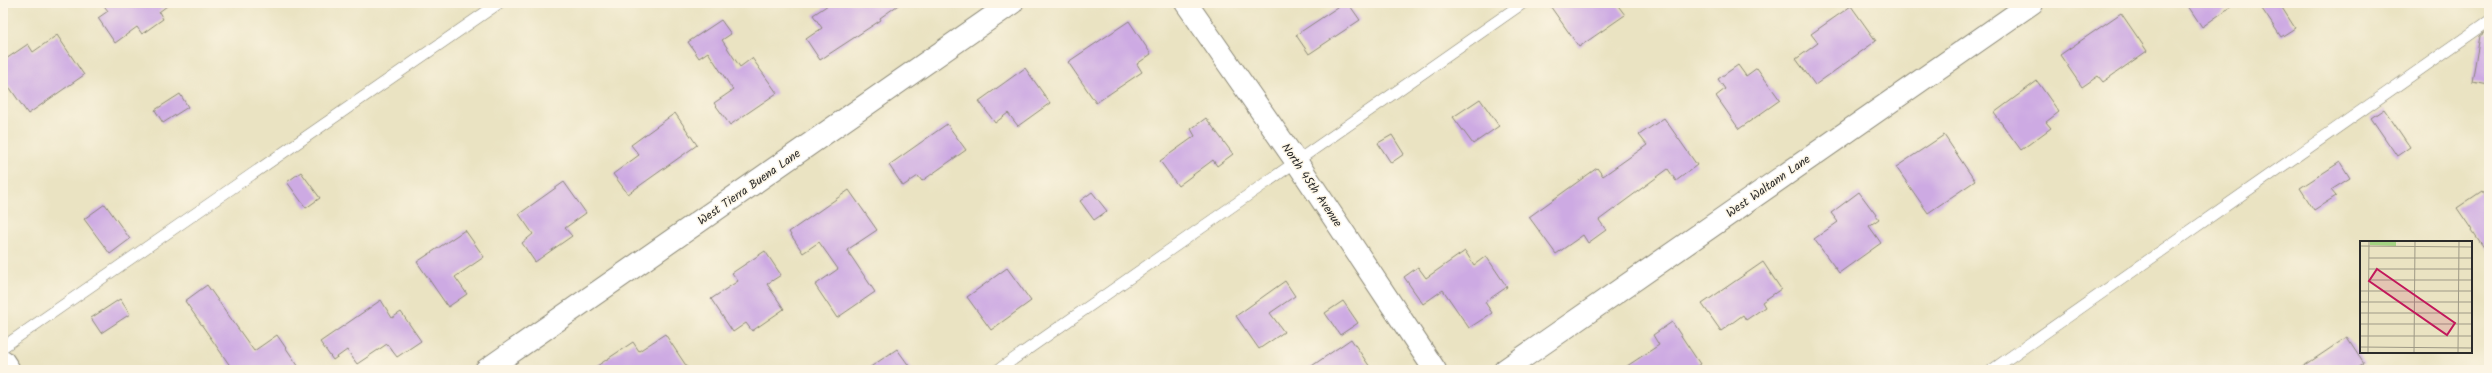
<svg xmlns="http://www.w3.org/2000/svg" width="2492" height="373" font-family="Kalam,sans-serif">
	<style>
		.building { fill: #cdaae3 }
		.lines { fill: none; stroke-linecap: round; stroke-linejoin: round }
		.lane-casing { stroke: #8a8776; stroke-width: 12 }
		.street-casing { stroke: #8a8776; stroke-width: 24 }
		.secondary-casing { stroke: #8a8776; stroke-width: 24 }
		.lane { stroke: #fff; stroke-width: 11 }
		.street { stroke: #fff; stroke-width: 22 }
		.secondary { stroke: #fff; stroke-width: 22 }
		.labels { text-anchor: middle; stroke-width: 3; stroke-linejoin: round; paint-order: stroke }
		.street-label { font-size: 12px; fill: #2b2b2b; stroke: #fcf5e5 }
		.inset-road { fill: none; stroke: #9e9986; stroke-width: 1 }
		.view { fill: #c2185b; fill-opacity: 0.15; stroke: #c2185b; stroke-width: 2 }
		.inset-edge { fill: none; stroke: #2b2b2b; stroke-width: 2 }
	</style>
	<rect width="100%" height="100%" fill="#fcf5e5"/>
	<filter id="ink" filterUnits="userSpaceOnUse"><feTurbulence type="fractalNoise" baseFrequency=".025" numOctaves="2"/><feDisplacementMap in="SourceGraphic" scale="8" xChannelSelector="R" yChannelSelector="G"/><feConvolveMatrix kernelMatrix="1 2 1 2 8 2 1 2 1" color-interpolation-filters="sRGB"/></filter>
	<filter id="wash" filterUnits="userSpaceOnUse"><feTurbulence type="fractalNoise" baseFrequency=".012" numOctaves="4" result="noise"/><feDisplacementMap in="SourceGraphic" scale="16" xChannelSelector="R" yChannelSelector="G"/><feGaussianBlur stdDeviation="0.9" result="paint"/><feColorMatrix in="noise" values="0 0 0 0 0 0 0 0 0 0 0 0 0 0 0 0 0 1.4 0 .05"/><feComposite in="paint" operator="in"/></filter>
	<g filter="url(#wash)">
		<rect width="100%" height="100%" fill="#eae3c2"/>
		<g id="blocks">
			<g class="building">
				<path d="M 102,3 L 171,3 L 159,12 L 163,19 L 142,34 L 137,27 L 115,43 L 98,18 L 108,11 Z"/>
				<path d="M 831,3 L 901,3 L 880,18 L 881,20 L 820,60 L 806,39 L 822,28 L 813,15 Z"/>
				<path d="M 1344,3 L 1348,3 L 1360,20 L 1309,54 L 1296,35 Z"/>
				<path d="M 1548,3 L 1616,3 L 1625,15 L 1579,47 Z"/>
				<path d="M 2186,3 L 2236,3 L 2202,27 Z"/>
				<path d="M 2258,3 L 2279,3 L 2295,28 L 2281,37 Z"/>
				<path d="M 1851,6 L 1876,41 L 1815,85 L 1796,59 L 1818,43 L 1811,34 Z"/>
				<path d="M 2121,13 L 2147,51 L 2103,82 L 2098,76 L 2082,87 L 2060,55 Z"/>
				<path d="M 721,20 L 731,34 L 722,40 L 740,67 L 752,58 L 777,93 L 730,125 L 714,103 L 733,90 L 708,52 L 699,58 L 688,42 Z"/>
				<path d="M 1129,21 L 1151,54 L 1137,64 L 1142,72 L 1096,103 L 1068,62 Z"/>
				<path d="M 2484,33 L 2489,33 L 2489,85 L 2472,82 L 2480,36 Z"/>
				<path d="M 57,35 L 84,75 L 28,114 L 3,78 L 3,61 L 28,44 L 33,52 Z"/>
				<path d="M 1738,65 L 1746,76 L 1757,68 L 1780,100 L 1739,129 L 1716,96 L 1725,89 L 1718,79 Z"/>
				<path d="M 1025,68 L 1050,103 L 1018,126 L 1008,113 L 995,123 L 979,101 Z"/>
				<path d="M 2037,81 L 2059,112 L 2046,122 L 2051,128 L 2021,150 L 1994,113 Z"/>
				<path d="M 180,94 L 188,107 L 163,123 L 155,110 Z"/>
				<path d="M 1480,99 L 1499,126 L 1473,144 L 1453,117 Z"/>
				<path d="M 2384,109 L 2410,147 L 2397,156 L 2371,118 Z"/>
				<path d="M 675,113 L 697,145 L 628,194 L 613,174 L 639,155 L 631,145 Z"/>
				<path d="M 1206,118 L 1233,154 L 1217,166 L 1213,160 L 1178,186 L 1160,161 L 1195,136 L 1191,129 Z"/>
				<path d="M 1664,118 L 1697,165 L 1676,181 L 1668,169 L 1599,220 L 1606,230 L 1588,243 L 1583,235 L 1556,254 L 1529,217 L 1597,168 L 1603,176 L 1647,145 L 1639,135 Z"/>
				<path d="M 947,124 L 966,150 L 922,181 L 918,176 L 903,186 L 889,165 Z"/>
				<path d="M 1392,135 L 1404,154 L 1391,163 L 1378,143 Z"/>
				<path d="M 1944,135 L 1975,181 L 1928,213 L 1896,167 Z"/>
				<path d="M 2340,162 L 2350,178 L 2331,190 L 2336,196 L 2314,210 L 2300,188 Z"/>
				<path d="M 301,172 L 320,198 L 306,208 L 287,182 Z"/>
				<path d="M 564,182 L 586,213 L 565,228 L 572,236 L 535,262 L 522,243 L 533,234 L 519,214 Z"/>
				<path d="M 849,190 L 877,230 L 847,250 L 875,292 L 837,318 L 815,285 L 838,269 L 819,242 L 803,253 L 789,232 Z"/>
				<path d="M 2482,191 L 2489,202 L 2489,255 L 2457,208 Z"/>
				<path d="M 1092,192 L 1107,211 L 1094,220 L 1080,201 Z"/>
				<path d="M 1859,192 L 1879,219 L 1869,226 L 1881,243 L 1839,273 L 1814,239 L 1838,222 L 1831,213 Z"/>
				<path d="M 105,204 L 130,239 L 110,254 L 84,219 Z"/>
				<path d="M 465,230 L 484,257 L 455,277 L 467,294 L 448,307 L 417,262 Z"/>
				<path d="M 765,251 L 781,275 L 767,284 L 784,309 L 752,331 L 746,323 L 733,332 L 711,299 L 738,281 L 732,273 Z"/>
				<path d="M 1465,251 L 1474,265 L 1486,256 L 1507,287 L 1485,302 L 1492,313 L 1469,328 L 1443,290 L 1423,304 L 1404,277 L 1418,267 L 1426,278 Z"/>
				<path d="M 1763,262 L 1781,289 L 1762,302 L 1765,307 L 1746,320 L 1743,315 L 1721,331 L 1702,304 Z"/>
				<path d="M 1007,268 L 1031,301 L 991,330 L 967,297 Z"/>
				<path d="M 1285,281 L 1295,296 L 1270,313 L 1284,332 L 1259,349 L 1236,316 Z"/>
				<path d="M 207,285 L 254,351 L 277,335 L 301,370 L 233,370 L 185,301 Z"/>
				<path d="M 120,299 L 130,314 L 101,333 L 91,318 Z"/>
				<path d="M 381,300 L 392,318 L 401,312 L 421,341 L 397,357 L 387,344 L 357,364 L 347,350 L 333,360 L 320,342 Z"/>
				<path d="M 1343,301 L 1358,323 L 1340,335 L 1325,313 Z"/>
				<path d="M 1672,322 L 1700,364 L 1691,370 L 1621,370 L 1659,345 L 1653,335 Z"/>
				<path d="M 665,334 L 689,370 L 591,370 L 633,342 L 639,351 Z"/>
				<path d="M 2347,337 L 2364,363 L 2353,370 L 2298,370 Z"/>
				<path d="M 1351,339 L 1372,370 L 1306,370 Z"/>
				<path d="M 897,349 L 912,370 L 866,370 Z"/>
			</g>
		</g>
	</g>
	<g filter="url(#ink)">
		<use href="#blocks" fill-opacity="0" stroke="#8a8776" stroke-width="1"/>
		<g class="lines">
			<g class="lane-casing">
				<g id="lane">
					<path d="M 3,347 L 499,3"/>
					<path d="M 998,370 L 1523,3"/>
					<path d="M 1992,370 L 2489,21"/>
				</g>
			</g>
			<g class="street-casing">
				<g id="street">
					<path d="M 1186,3 L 1296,161 L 1435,370"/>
					<path d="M 486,370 L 1012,3"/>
					<path d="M 1505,370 L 2032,3"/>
				</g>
			</g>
			<g class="secondary-casing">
				<path id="secondary" d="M 3,361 L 9,370"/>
			</g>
			<use href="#lane" class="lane"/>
			<use href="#street" class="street"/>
			<use href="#secondary" class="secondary"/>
		</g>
	</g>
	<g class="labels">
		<g class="street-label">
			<text transform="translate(1312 185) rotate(56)" y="4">North 45th Avenue</text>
			<text transform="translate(1768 186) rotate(-35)" y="4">West Waltann Lane</text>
			<text transform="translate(749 187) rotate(-35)" y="4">West Tierra Buena Lane</text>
		</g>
	</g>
	<g transform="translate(2360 241)">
		<rect width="112" height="112" fill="#eae3c2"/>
		<path d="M 10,0 L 36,0 L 36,5 L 10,4 Z" fill="#a3d382"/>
		<path class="inset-road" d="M 0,5 L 112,6M 9,17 L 112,17M 9,28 L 112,28M 9,39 L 112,39M 0,50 L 112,50M 0,61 L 112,61M 0,72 L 112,72M 0,83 L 112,83M 0,95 L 112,95M 0,106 L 112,107M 8,112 L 9,0M 54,112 L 55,0M 98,112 L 99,0"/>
		<path class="view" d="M 17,28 L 95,82 L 87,94 L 9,40 Z"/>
		<rect width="112" height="112" class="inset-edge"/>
	</g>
	<rect width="2492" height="373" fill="none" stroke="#fcf5e5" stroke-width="16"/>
</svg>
